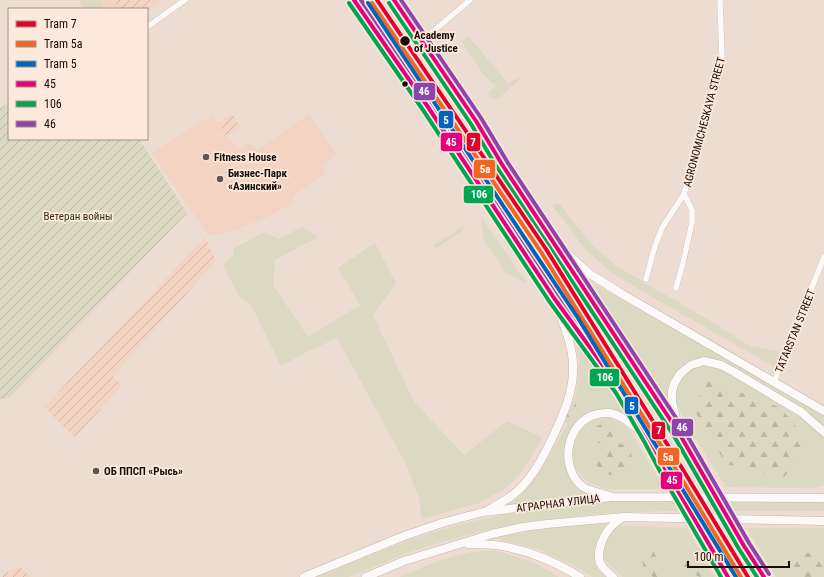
<svg xmlns="http://www.w3.org/2000/svg" width="824" height="577" font-family="'Roboto Condensed',sans-serif">
	<style>
		.built { fill: #f3d4c2 }
		.industrial { fill: url(#industrial-furrows) }
		.grass { fill: #dbd9c1 }
		.forest { fill: url(#forest-firs) }
		.garden { fill: url(#garden-furrows) }
		.lines { fill: none; stroke-linecap: round; stroke-linejoin: round }
		.street-casing { stroke: #c4b6ae; stroke-width: 6 }
		.secondary-casing { stroke: #c4b6ae; stroke-width: 9 }
		.primary-casing { stroke: #c4b6ae; stroke-width: 9 }
		.street { stroke: #fcfaf8; stroke-width: 5.5 }
		.secondary { stroke: #fcfaf8; stroke-width: 8 }
		.primary { stroke: #fcfaf8; stroke-width: 8 }
		.primary-bridge-casing { stroke: #c4b6ae; stroke-width: 9; stroke-linecap: butt }
		.primary-bridge { stroke: #fcfaf8; stroke-width: 8 }
		.bus-1-casing { stroke: #fde8dc; stroke-width: 7 }
		.bus-2-casing { stroke: #fde8dc; stroke-width: 7 }
		.bus-3-casing { stroke: #fde8dc; stroke-width: 7 }
		.bus-1 { stroke: #e5007d; stroke-width: 4 }
		.bus-2 { stroke: #00a651; stroke-width: 4 }
		.bus-3 { stroke: #8e44ad; stroke-width: 4 }
		.tram-1-casing { stroke: #fde8dc; stroke-width: 7 }
		.tram-2-casing { stroke: #fde8dc; stroke-width: 7 }
		.tram-3-casing { stroke: #fde8dc; stroke-width: 7 }
		.tram-1 { stroke: #e4002b; stroke-width: 4 }
		.tram-2 { stroke: #f26522; stroke-width: 4 }
		.tram-3 { stroke: #0065bd; stroke-width: 4 }
		.stop-dot { fill: #170c06; stroke: #fde8dc; stroke-width: 1.5 }
		.poi-dot { fill: #62554d; stroke: #fde8dc; stroke-width: 1.5 }
		.labels { text-anchor: middle; stroke-width: 3.5; stroke-linejoin: round; paint-order: stroke }
		.stop-label { font-size: 11px; font-weight: bold; fill: #170c06; stroke: #fde8dc; text-anchor: start }
		.street-label { font-size: 11px; fill: #170c06; stroke: #fde8dc }
		.poi-label { font-size: 11px; font-weight: bold; fill: #170c06; stroke: #fde8dc; text-anchor: start }
		.park-label { font-size: 11px; fill: #2f3610; stroke: #fde8dc }
		.line-badge { stroke: #fde8dc; stroke-width: 1.5 }
		.badge-label { font-size: 11px; text-anchor: middle; font-weight: bold; fill: #fff }
	</style>
	<defs>
		<pattern id="industrial-furrows" width="10" height="10" patternUnits="userSpaceOnUse"><rect width="10" height="10" fill="#f3d4c2"/><path d="M-1 1l2-2M0 10L10 0M9 11l2-2" fill="none" stroke="#d0b5a5"/></pattern>
		<pattern id="forest-firs" width="22" height="20" patternUnits="userSpaceOnUse"><rect width="22" height="20" fill="#dbd9c1"/><path d="M5 1l3.5 6h-7zM16 11l3.5 6h-7z" fill="#bbb9a4"/></pattern>
		<pattern id="garden-furrows" width="10" height="10" patternUnits="userSpaceOnUse"><rect width="10" height="10" fill="#dbd9c1"/><path d="M-1 1l2-2M0 10L10 0M9 11l2-2" fill="none" stroke="#bbb9a4"/></pattern>
	</defs>
	<rect width="100%" height="100%" fill="#eddcd1"/>
	<g class="built">
		<path d="M 78,0 L 164,0 L 147,11 L 147,9 L 82,9 Z"/>
		<path d="M 309,114 L 337,155 L 321,166 L 326,173 L 292,197 L 295,202 L 268,217 L 227,233 L 208,235 L 152,153 L 212,115 L 238,149 L 251,142 L 257,150 Z"/>
	</g>
	<g class="industrial">
		<path d="M 118,0 L 151,0 L 152,2 L 142,9 L 119,9 L 114,2 Z"/>
		<path d="M 232,114 L 241,128 L 226,137 L 217,123 Z"/>
		<path d="M 205,237 L 216,261 L 113,376 L 122,385 L 75,438 L 44,407 Z"/>
		<path d="M 19,566 L 31,577 L 2,577 L 4,574 Z"/>
	</g>
	<g class="grass">
		<path d="M 80,0 L 100,0 L 103,6 L 98,9 L 85,9 Z"/>
		<path d="M 468,36 L 508,83 L 522,77 L 498,99 L 491,98 L 488,93 L 496,86 L 484,75 L 461,41 Z"/>
		<path d="M 559,203 L 591,244 L 615,265 L 707,319 L 750,346 L 778,351 L 779,360 L 776,368 L 647,294 L 611,272 L 585,249 L 552,205 Z"/>
		<path d="M 481,217 L 527,283 L 519,280 L 506,273 L 483,238 Z"/>
		<path d="M 464,226 L 461,232 L 436,248 L 434,245 Z"/>
		<path d="M 302,227 L 318,237 L 275,260 L 273,285 L 308,337 L 360,305 L 338,268 L 375,243 L 396,283 L 373,315 L 414,402 L 464,455 L 507,421 L 543,438 L 519,476 L 503,490 L 479,503 L 422,519 L 419,498 L 406,464 L 337,338 L 307,352 L 281,366 L 251,305 L 240,297 L 223,266 L 233,255 L 234,248 L 265,232 L 279,239 Z"/>
		<path d="M 589,281 L 824,414 L 824,427 L 805,409 L 719,360 C 699,357 686,357 674,375 C 668,383 667,389 667,399 Z"/>
		<path d="M 575,337 L 627,418 L 610,411 L 601,409 L 591,411 L 576,421 L 569,435 L 563,450 L 568,473 L 596,495 L 507,506 L 521,495 L 534,480 L 545,464 L 570,419 L 578,383 L 579,361 Z"/>
		<path d="M 703,365 L 719,368 L 800,414 L 824,437 L 824,484 L 822,486 L 810,488 L 726,487 L 689,428 L 675,400 L 676,390 L 681,379 L 690,369 Z"/>
		<path d="M 593,417 L 608,417 L 627,427 L 631,432 L 664,489 L 605,489 L 588,482 L 575,469 L 571,452 L 575,438 L 582,425 Z"/>
		<path d="M 740,501 L 824,502 L 824,511 L 670,511 L 607,513 L 525,522 L 478,532 L 435,544 L 405,554 L 348,577 L 317,577 L 391,547 L 431,533 L 469,522 L 520,511 L 605,502 Z"/>
		<path d="M 607,522 C 595,541 584,562 607,577 L 593,577 L 570,563 L 536,548 L 492,538 L 542,529 Z"/>
		<path d="M 622,526 L 687,528 L 715,577 L 623,577 L 604,560 L 604,549 L 606,541 L 616,528 Z"/>
		<path d="M 747,528 L 824,528 L 824,577 L 776,577 Z"/>
		<path d="M 481,551 L 497,551 L 535,563 L 559,577 L 399,577 C 426,566 452,554 481,551 Z"/>
	</g>
	<g class="forest">
		<path d="M 709,380 L 781,408 L 810,445 L 784,477 L 726,464 L 693,408 Z"/>
		<path d="M 571,401 L 576,404 L 575,414 L 571,423 L 564,423 Z"/>
		<path d="M 603,424 C 609,426 615,428 617,435 L 611,440 L 612,443 C 615,444 618,443 621,444 C 634,448 633,460 630,471 C 630,471 626,474 625,474 C 610,479 592,470 596,454 L 606,447 L 603,444 C 593,443 592,438 592,429 L 596,426 Z"/>
		<path d="M 642,550 L 654,552 L 659,565 L 660,577 L 653,577 L 644,569 L 640,552 Z"/>
		<path d="M 824,550 L 824,577 L 798,577 L 790,556 Z"/>
		<path d="M 689,553 C 699,554 704,566 704,575 L 700,577 L 695,575 L 694,571 L 685,568 L 681,561 C 683,556 684,554 689,553 Z"/>
	</g>
	<path class="garden" d="M 9,103 L 9,139 L 139,139 L 187,213 L 9,398 L 0,399 L 0,108 Z"/>
	<g class="lines">
		<g class="street-casing">
			<g id="street">
				<path d="M 147,27 L 185,0"/>
				<path d="M 422,41 L 470,0"/>
				<path d="M 646,279 L 655,246 L 662,228 L 684,194"/>
				<path d="M 676,288 L 683,263 L 692,222 L 692,210 L 684,194 L 720,67 L 722,56 L 720,3 L 720,0"/>
				<path d="M 774,382 L 824,257"/>
			</g>
		</g>
		<g class="secondary-casing">
			<g id="secondary">
				<path d="M 488,510 C 503,502 517,494 527,481 C 537,469 544,455 551,441 C 562,417 574,393 573,366 C 573,344 562,321 555,301"/>
				<path d="M 468,544 C 479,544 491,544 502,546 C 530,551 556,562 580,577"/>
				<path d="M 304,577 L 404,536 L 442,523 L 483,512 L 612,497"/>
				<path d="M 366,577 L 404,561 L 492,534 L 523,527 L 547,524 L 624,517"/>
			</g>
		</g>
		<g class="primary-casing">
			<g id="primary">
				<path d="M 354,0 L 428,107 L 554,298 L 621,390 L 650,440 L 667,472"/>
				<path d="M 394,0 L 476,121 L 503,166 L 679,433 L 701,472"/>
				<path d="M 560,247 L 590,274 L 622,294 L 824,411"/>
				<path d="M 678,427 L 672,402 L 672,392 L 674,384 L 680,374 L 691,365 L 704,361 L 721,365 L 734,372 L 801,412 L 824,432"/>
				<path d="M 646,436 C 636,428 624,416 610,413 C 606,413 602,413 598,414 C 566,420 558,468 583,487 C 589,491 605,494 612,497 L 824,498"/>
				<path d="M 711,546 L 728,577"/>
				<path d="M 744,546 L 764,577"/>
				<path d="M 613,577 C 608,573 603,569 600,563 C 596,551 604,532 614,524 C 617,521 621,519 624,517 L 824,521"/>
			</g>
		</g>
		<use href="#street" class="street"/>
		<use href="#secondary" class="secondary"/>
		<use href="#primary" class="primary"/>
		<g class="primary-bridge-casing">
			<g id="primary-bridge">
				<path d="M 667,472 L 711,546"/>
				<path d="M 701,472 L 744,546"/>
			</g>
		</g>
		<use href="#primary-bridge" class="primary-bridge"/>
		<g class="bus-1-casing">
			<g id="bus-1">
				<path d="M 354,0 L 428,107 L 554,298 L 621,390 L 650,440 L 667,472 L 728,577"/>
				<path d="M 394,0 L 476,121 L 503,166 L 679,433 L 744,546 L 764,577"/>
			</g>
		</g>
		<g class="bus-2-casing">
			<g id="bus-2">
				<path d="M 349,3 L 423,110 L 549,301 L 616,393 L 645,443 L 662,475 L 721,577"/>
				<path d="M 389,3 L 471,124 L 498,169 L 674,436 L 739,549 L 757,577"/>
			</g>
		</g>
		<g class="bus-3-casing">
			<g id="bus-3">
				<path d="M 361,0 L 433,104 L 559,295 L 626,387 L 655,437 L 672,469 L 733,574"/>
				<path d="M 401,0 L 481,118 L 508,163 L 684,430 L 749,543 L 769,574"/>
			</g>
		</g>
		<use href="#bus-1" class="bus-1"/>
		<use href="#bus-2" class="bus-2"/>
		<use href="#bus-3" class="bus-3"/>
		<g class="tram-1-casing">
			<path id="tram-1" d="M 377,0 L 546,249 L 685,473 L 748,577"/>
		</g>
		<g class="tram-2-casing">
			<path id="tram-2" d="M 372,3 L 541,252 L 680,476 L 741,577"/>
		</g>
		<g class="tram-3-casing">
			<path id="tram-3" d="M 368,3 L 578,318 L 736,577"/>
		</g>
		<use href="#tram-1" class="tram-1"/>
		<use href="#tram-2" class="tram-2"/>
		<use href="#tram-3" class="tram-3"/>
	</g>
	<g class="stop-dot">
		<circle cx="405" cy="41" r="5.5"/>
		<circle cx="405" cy="84" r="3.5"/>
	</g>
	<g class="poi-dot">
		<circle cx="206" cy="157" r="4"/>
		<circle cx="220" cy="179" r="4"/>
		<circle cx="96" cy="471" r="4"/>
	</g>
	<g class="labels">
		<g class="stop-label">
			<text x="414" y="39">Academy<tspan x="414" dy="13">of Justice</tspan></text>
		</g>
		<g class="street-label">
			<text transform="translate(704 122) rotate(-75)" y="4">AGRONOMICHESKAYA STREET</text>
			<text transform="translate(795 331) rotate(-68)" y="4">TATARSTAN STREET</text>
			<text transform="translate(558 503) rotate(-7)" y="4">АГРАРНАЯ УЛИЦА</text>
		</g>
		<g class="poi-label">
			<text x="214" y="161">Fitness House</text>
			<text x="228" y="177">Бизнес-Парк<tspan x="228" dy="13">«Азинский»</tspan></text>
			<text x="104" y="475">ОБ ППСП «Рысь»</text>
		</g>
		<g class="park-label">
			<text x="78" y="220">Ветеран войны</text>
		</g>
	</g>
	<g class="line-badge">
		<rect x="413" y="82" width="23" height="19" rx="4" fill="#8e44ad"/>
		<rect x="438" y="110" width="16" height="19" rx="4" fill="#0065bd"/>
		<rect x="466" y="132" width="15" height="20" rx="4" fill="#e4002b"/>
		<rect x="440" y="132" width="23" height="20" rx="4" fill="#e5007d"/>
		<rect x="473" y="159" width="23" height="20" rx="4" fill="#f26522"/>
		<rect x="463" y="185" width="31" height="19" rx="4" fill="#00a651"/>
		<rect x="589" y="368" width="31" height="19" rx="4" fill="#00a651"/>
		<rect x="624" y="396" width="15" height="19" rx="4" fill="#0065bd"/>
		<rect x="671" y="418" width="23" height="19" rx="4" fill="#8e44ad"/>
		<rect x="651" y="421" width="15" height="19" rx="4" fill="#e4002b"/>
		<rect x="657" y="447" width="23" height="19" rx="4" fill="#f26522"/>
		<rect x="660" y="471" width="23" height="19" rx="4" fill="#e5007d"/>
	</g>
	<g class="badge-label">
		<text x="424" y="95">46</text>
		<text x="446" y="124">5</text>
		<text x="473" y="146">7</text>
		<text x="451" y="146">45</text>
		<text x="485" y="173">5а</text>
		<text x="479" y="198">106</text>
		<text x="605" y="381">106</text>
		<text x="632" y="410">5</text>
		<text x="682" y="431">46</text>
		<text x="659" y="434">7</text>
		<text x="668" y="461">5а</text>
		<text x="672" y="484">45</text>
	</g>
	<rect x="8" y="8" width="140" height="132" fill="#fde8dc" stroke="#a19086"/>
	<rect x="16" y="21" width="20" height="6" fill="#e4002b" stroke="#a19086"/>
	<text x="44" y="28" font-size="12" fill="#170c06">Tram 7</text>
	<rect x="16" y="41" width="20" height="6" fill="#f26522" stroke="#a19086"/>
	<text x="44" y="48" font-size="12" fill="#170c06">Tram 5а</text>
	<rect x="16" y="61" width="20" height="6" fill="#0065bd" stroke="#a19086"/>
	<text x="44" y="68" font-size="12" fill="#170c06">Tram 5</text>
	<rect x="16" y="81" width="20" height="6" fill="#e5007d" stroke="#a19086"/>
	<text x="44" y="88" font-size="12" fill="#170c06">45</text>
	<rect x="16" y="101" width="20" height="6" fill="#00a651" stroke="#a19086"/>
	<text x="44" y="108" font-size="12" fill="#170c06">106</text>
	<rect x="16" y="121" width="20" height="6" fill="#8e44ad" stroke="#a19086"/>
	<text x="44" y="128" font-size="12" fill="#170c06">46</text>
	<path d="M688 561v6h101v-6" fill="none" stroke="#170c06" stroke-width="2"/>
	<text x="694" y="561" font-size="12" fill="#170c06" stroke="#fde8dc" stroke-width="3" paint-order="stroke">100 m</text>
</svg>
